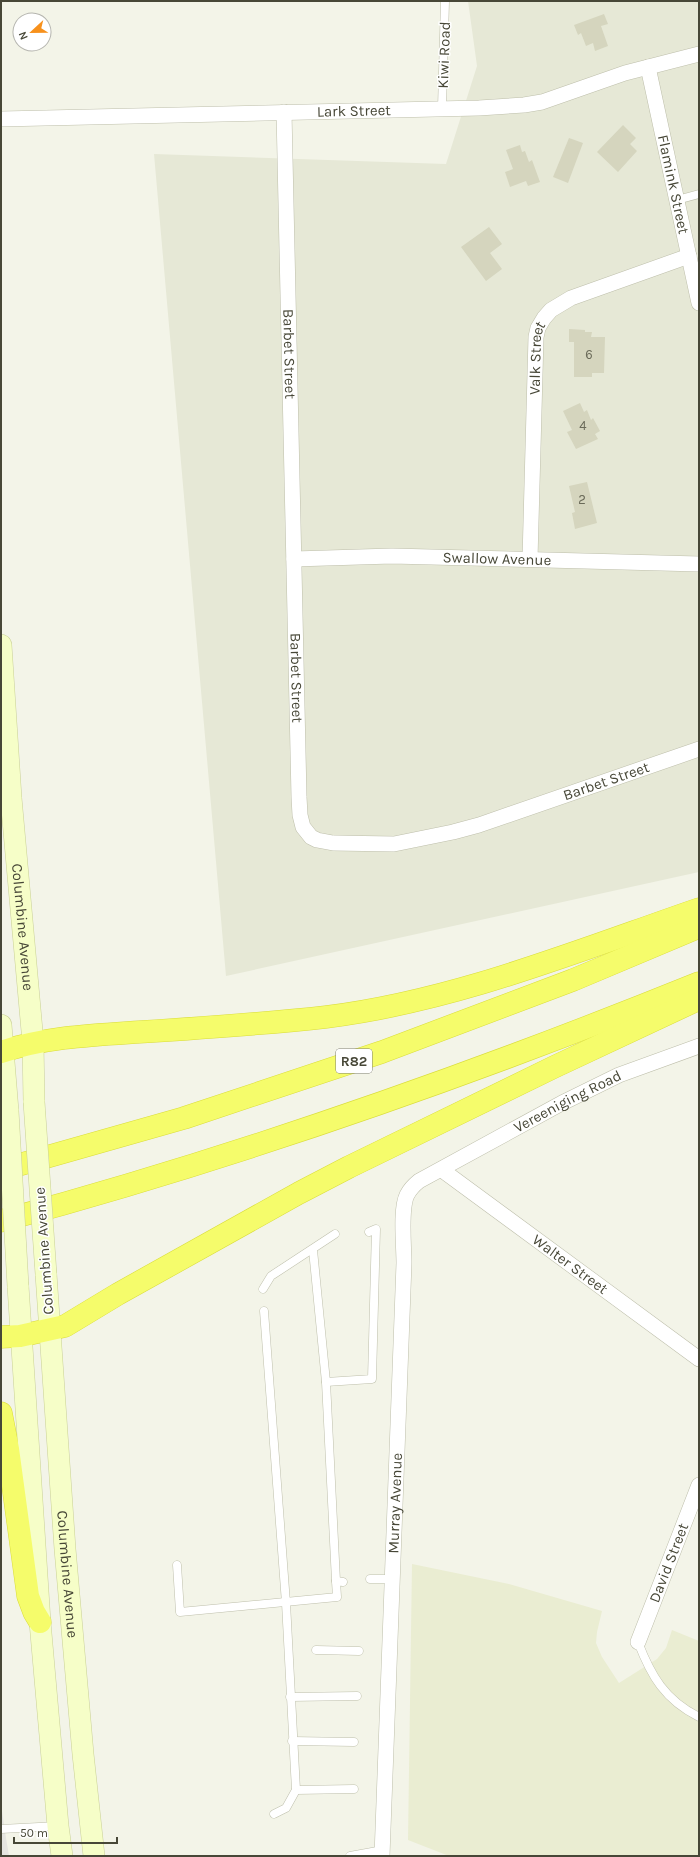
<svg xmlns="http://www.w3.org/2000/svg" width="700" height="1857" font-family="Karla,sans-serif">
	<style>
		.residential { fill: #e6e8d6 }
		.education { fill: #eaedd2 }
		.parking { fill: #e5e5e0 }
		.building { fill: #d5d5be }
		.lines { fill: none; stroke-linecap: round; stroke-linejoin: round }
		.service-casing { stroke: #bebfab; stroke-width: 9 }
		.minor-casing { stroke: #bebfab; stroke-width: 16 }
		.secondary-casing { stroke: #c9d096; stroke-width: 22 }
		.motorway-casing { stroke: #d9dc3a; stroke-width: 23 }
		.service { stroke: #fff; stroke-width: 8 }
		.minor { stroke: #fff; stroke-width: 15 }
		.secondary { stroke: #f6fec8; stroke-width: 21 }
		.motorway { stroke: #f5fc6b; stroke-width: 22 }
		.secondary-bridge-casing { stroke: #c9d096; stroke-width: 22; stroke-linecap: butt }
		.secondary-bridge { stroke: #f6fec8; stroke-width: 21 }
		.labels { text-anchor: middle; stroke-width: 3; stroke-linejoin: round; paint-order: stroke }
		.number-label { font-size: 13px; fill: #6a6a59 }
		.shield { fill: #fff; stroke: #7e7e73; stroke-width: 1 }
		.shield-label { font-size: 14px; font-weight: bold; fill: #474737 }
		.street-label { font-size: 15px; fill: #474737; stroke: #fff }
	</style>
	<rect width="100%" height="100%" fill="#f3f4e8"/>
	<path class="residential" d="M 468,1 L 699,1 L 699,872 L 226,976 L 154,154 L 446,164 L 477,66 Z"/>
	<path class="education" d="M 412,1564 L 509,1584 L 602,1611 L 597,1632 L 596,1643 L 602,1657 L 619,1683 L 657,1659 L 666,1648 L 672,1630 L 699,1641 L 699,1856 L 449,1856 L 408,1840 Z"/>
	<path class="parking" d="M 1,1804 L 6,1838 L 9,1856 L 1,1856 Z"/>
	<g class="building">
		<path d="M 604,14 L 608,24 L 601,26 L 608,46 L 595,51 L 593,43 L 586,46 L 581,33 L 578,35 L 574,25 Z"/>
		<path d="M 623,125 L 636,138 L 630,144 L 637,151 L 618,172 L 597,152 Z"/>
		<path d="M 569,138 L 583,143 L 568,183 L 553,177 Z"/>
		<path d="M 520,145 L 522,152 L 525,151 L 529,162 L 532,160 L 540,182 L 528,186 L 526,181 L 510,187 L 505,172 L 513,169 L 506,150 Z"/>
		<path d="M 489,227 L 502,244 L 490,253 L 502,269 L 486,281 L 461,247 Z"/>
		<path d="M 569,329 L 585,330 L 585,332 L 592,332 L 591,337 L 605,337 L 604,373 L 592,373 L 592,377 L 574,377 L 574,342 L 569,342 Z"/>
		<path d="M 580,403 L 584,412 L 587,410 L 591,420 L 593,418 L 600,431 L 595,434 L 598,439 L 576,449 L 567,432 L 572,430 L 563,411 Z"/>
		<path d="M 587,482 L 597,523 L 575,529 L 572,513 L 575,512 L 569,486 Z"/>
	</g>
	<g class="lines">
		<g class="service-casing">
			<g id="service">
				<path d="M 442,108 L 445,1"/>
				<path d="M 677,200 L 699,194"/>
				<path d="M 313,1250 L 326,1382 L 336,1581"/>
				<path d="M 263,1289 L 271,1276 L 335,1234"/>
				<path d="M 264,1311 L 286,1603 L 296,1790 L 286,1808 L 274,1814"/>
				<path d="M 326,1382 L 372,1379 L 376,1229 L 369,1232"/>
				<path d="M 177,1565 L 180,1612 L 337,1597 L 336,1581 L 343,1582"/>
				<path d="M 370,1579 L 392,1579"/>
				<path d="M 638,1642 C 651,1676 665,1700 699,1717"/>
				<path d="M 316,1650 L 359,1651"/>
				<path d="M 290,1697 L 357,1696"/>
				<path d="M 292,1741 L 354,1742"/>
				<path d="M 296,1790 L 354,1789"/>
				<path d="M 1,1829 L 58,1826"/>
				<path d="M 350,1856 L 383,1850"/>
			</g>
		</g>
		<g class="minor-casing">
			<g id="minor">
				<path id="s1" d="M 648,67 L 699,303"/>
				<path id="s2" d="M 284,112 L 299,797 L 300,815 L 303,827 L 311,837 L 317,840 L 333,843 L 394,844 L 453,832 L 479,825 L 699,749"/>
				<path id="s3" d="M 1,119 L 479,108 L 524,105 L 542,102 L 625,73 L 699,54"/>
				<path id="s4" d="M 294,559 L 392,556 L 699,564"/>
				<path id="s5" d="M 530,559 L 536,337 L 538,328 L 544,318 L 551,310 L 571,298 L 689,256"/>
				<path id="s6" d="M 442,1170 L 699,1359"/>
				<path id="s7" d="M 638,1642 L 699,1485"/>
				<path id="s8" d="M 382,1856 L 404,1263 C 404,1246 400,1209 407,1195 C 410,1189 414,1185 419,1181 L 562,1103 L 619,1075 L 699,1046"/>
			</g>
		</g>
		<g class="secondary-casing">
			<g id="secondary">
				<path id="s9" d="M 1,645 L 11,798 L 33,1042 L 34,1102"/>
				<path d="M 1,1025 L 8,1111"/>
				<path id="s10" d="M 46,1274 L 65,1549 L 83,1754 L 94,1856"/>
				<path d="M 18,1286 L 40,1622 L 58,1826 L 62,1856"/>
			</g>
		</g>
		<g class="motorway-casing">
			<g id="motorway">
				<path d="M 1,1052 C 45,1037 93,1035 139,1032 C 202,1028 264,1024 326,1017 C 455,1001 577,951 699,909"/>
				<path d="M 1,1170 L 184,1118 L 382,1052 L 573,980 L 699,927"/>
				<path d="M 1,1221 C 239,1157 471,1075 699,983"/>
				<path d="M 1,1337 L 20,1336 L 65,1326 L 118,1294 L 299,1193 L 349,1167 L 554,1067 L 699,999"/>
				<path d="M 1,1413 L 8,1449 L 28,1596 L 34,1612 L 40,1622"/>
			</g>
		</g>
		<use href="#service" class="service"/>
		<use href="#minor" class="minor"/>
		<use href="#secondary" class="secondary"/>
		<use href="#motorway" class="motorway"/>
		<g class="secondary-bridge-casing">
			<g id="secondary-bridge">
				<path d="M 34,1102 L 46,1274"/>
				<path d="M 8,1111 L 18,1286"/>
			</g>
		</g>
		<use href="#secondary-bridge" class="secondary-bridge"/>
	</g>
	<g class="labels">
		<g class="number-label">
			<text x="589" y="359">6</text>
			<text x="583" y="430">4</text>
			<text x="582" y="504">2</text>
		</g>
		<rect class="shield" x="336" y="1049" width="36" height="24" rx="3"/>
		<g class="shield-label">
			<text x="354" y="1066">R82</text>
		</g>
		<g class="street-label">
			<text transform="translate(444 55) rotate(-88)" y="5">Kiwi Road</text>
			<text dy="5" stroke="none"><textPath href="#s3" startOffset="353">Lark Street</textPath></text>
			<text dy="5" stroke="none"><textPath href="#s1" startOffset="120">Flamink Street</textPath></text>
			<text dy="5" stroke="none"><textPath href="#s2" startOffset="242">Barbet Street</textPath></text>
			<text dy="5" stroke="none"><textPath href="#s5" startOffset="201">Valk Street</textPath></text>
			<text dy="5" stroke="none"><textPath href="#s4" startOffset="203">Swallow Avenue</textPath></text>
			<text dy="5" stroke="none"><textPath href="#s2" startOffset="566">Barbet Street</textPath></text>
			<text dy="5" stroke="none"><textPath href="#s2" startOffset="1034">Barbet Street</textPath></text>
			<text dy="5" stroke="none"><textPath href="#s9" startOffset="283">Columbine Avenue</textPath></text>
			<text dy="5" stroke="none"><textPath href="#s8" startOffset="849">Vereeniging Road</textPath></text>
			<text transform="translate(44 1251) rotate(-94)" y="5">Columbine Avenue</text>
			<text dy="5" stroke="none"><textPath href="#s6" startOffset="159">Walter Street</textPath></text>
			<text dy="5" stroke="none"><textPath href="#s8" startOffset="353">Murray Avenue</textPath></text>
			<text dy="5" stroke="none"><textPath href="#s7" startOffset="85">David Street</textPath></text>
			<text dy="5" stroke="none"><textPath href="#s10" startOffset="301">Columbine Avenue</textPath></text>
		</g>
	</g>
	<rect width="700" height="1857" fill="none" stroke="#474737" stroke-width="4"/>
	<g transform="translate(32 32) rotate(248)"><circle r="19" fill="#ffffff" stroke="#b5b5af"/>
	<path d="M0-3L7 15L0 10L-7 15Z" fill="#f7911c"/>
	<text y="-6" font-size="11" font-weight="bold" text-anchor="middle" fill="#474737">N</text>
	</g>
	<path d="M14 1837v6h103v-6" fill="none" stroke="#474737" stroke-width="2"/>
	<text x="20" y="1837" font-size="12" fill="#474737" stroke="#ffffff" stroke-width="3" paint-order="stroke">50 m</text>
</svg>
